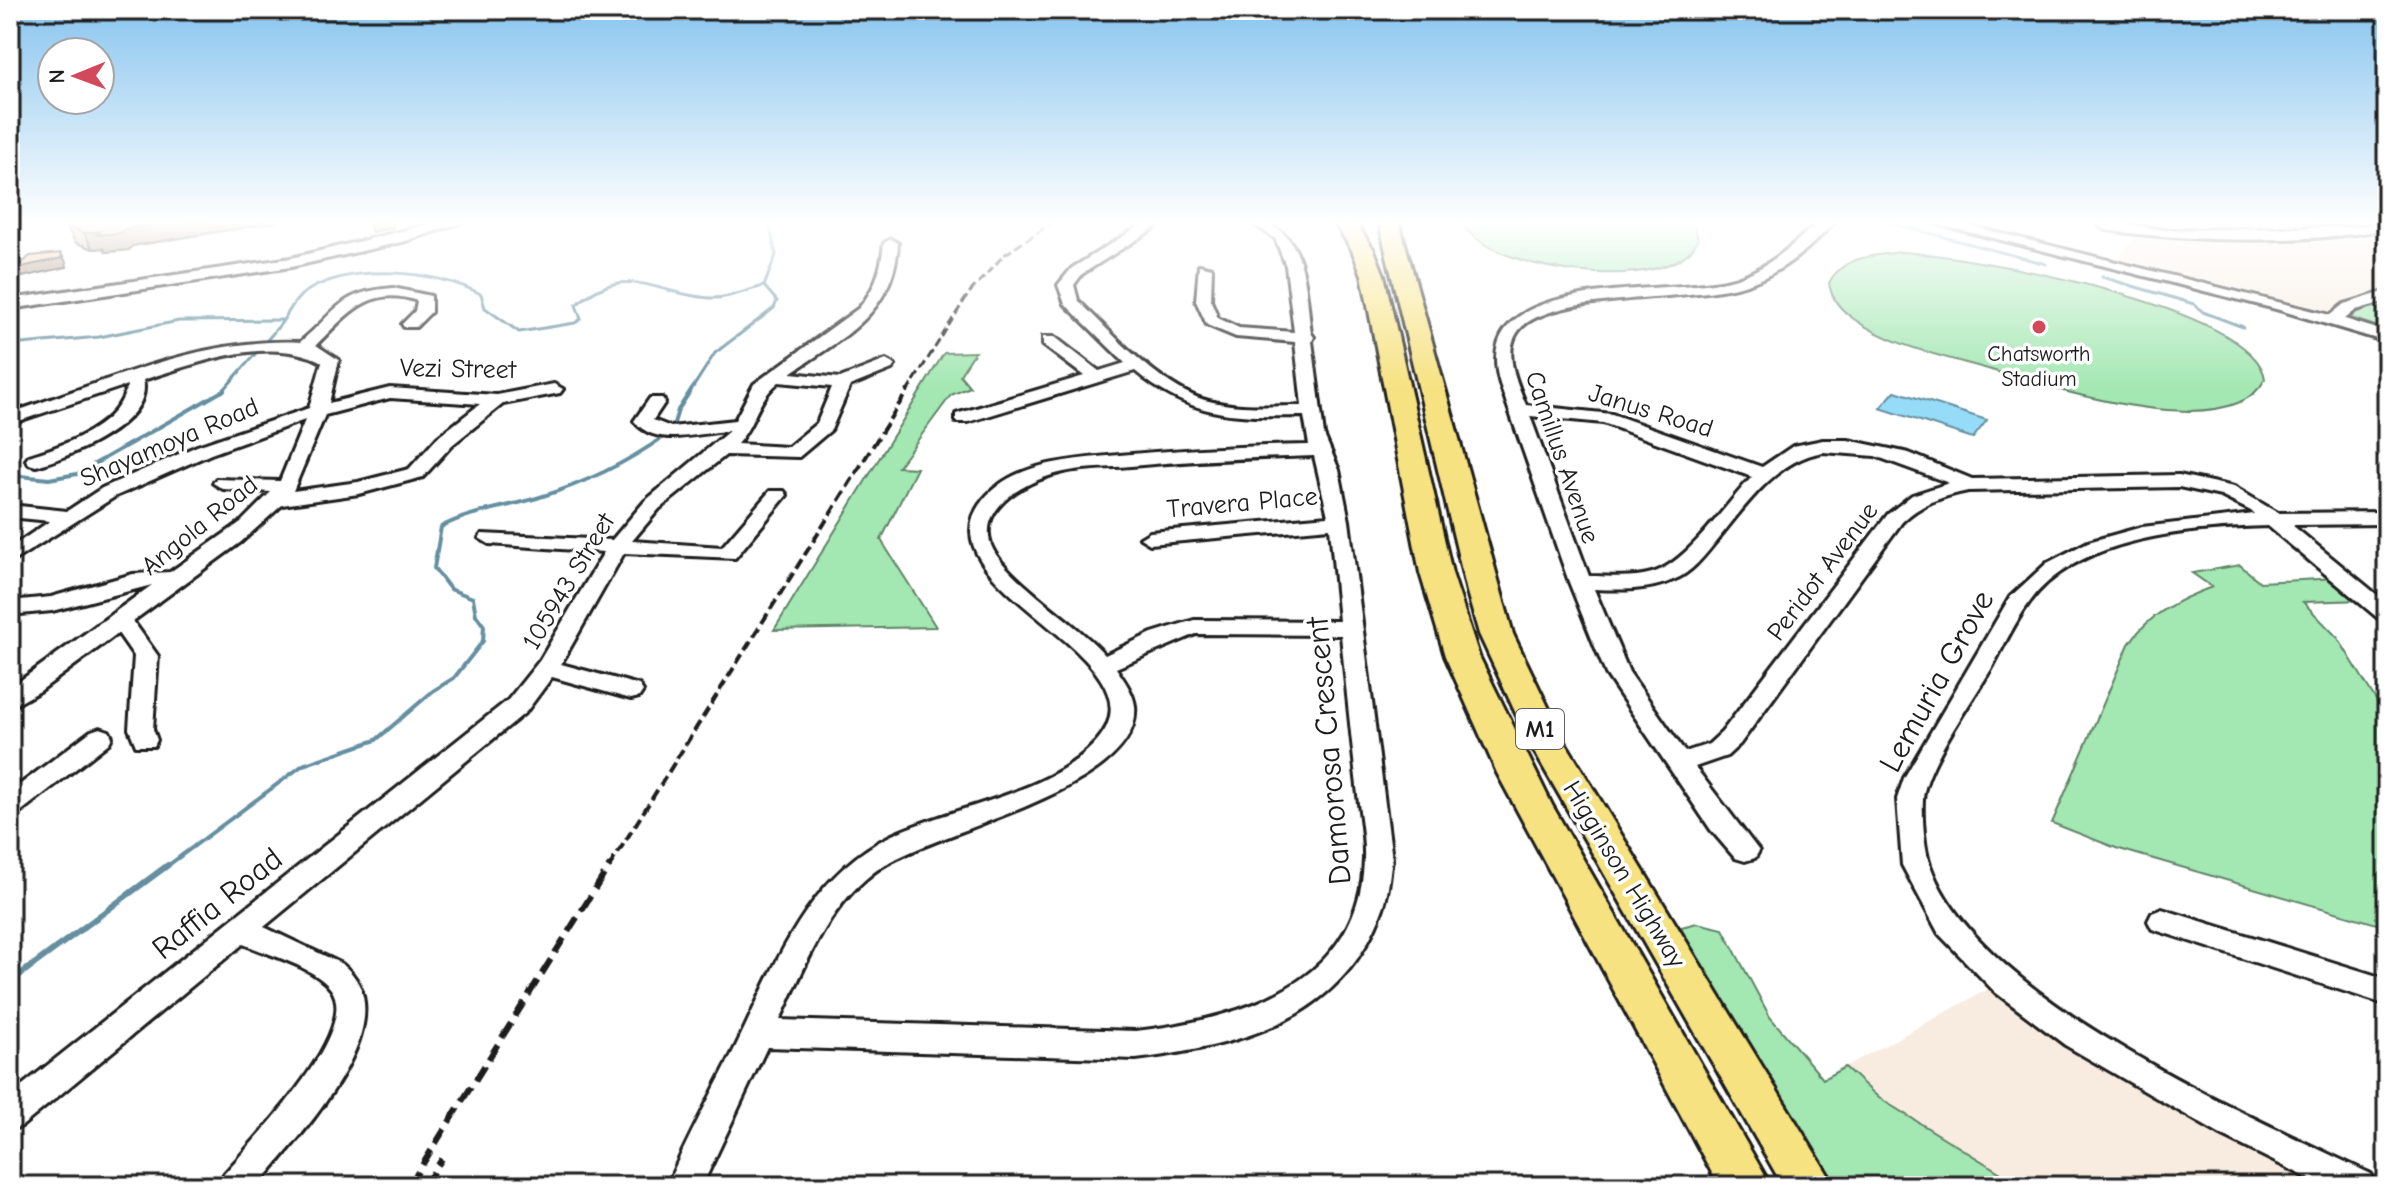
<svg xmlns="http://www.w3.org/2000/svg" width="2397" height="1196" font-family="'Comic Neue',sans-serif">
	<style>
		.built { fill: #f8ece0 }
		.green { fill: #a3e7b2; stroke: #608267; stroke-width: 2 }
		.water { fill: #96dbf8; stroke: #658fa0; stroke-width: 2 }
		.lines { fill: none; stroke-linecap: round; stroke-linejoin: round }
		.stream-far2 { stroke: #658fa0; stroke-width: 3 }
		.stream-far1 { stroke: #658fa0; stroke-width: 4 }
		.stream { stroke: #658fa0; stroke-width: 6 }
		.minor-casing { stroke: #1c1c1c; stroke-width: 6 }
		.highway-casing { stroke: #1c1c1c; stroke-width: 6 }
		.minor { fill: #fff; fill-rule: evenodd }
		.highway { fill: #f6e281; fill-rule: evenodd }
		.rail-far2 { stroke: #1c1c1c; stroke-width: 3; stroke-dasharray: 9 4; stroke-linecap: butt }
		.rail-far1 { stroke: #1c1c1c; stroke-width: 4; stroke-dasharray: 11 5; stroke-linecap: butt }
		.rail { stroke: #1c1c1c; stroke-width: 6; stroke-dasharray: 17 8; stroke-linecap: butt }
		.wall { fill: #c7a582; stroke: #1c1c1c; stroke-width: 2 }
		.shaded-wall { fill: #a2866a; stroke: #1c1c1c; stroke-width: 2 }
		.building { fill: #e7c097; stroke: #1c1c1c; stroke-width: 2 }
		.poi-dot { fill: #d1495b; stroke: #fff; stroke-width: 3 }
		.labels { text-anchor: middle; stroke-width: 7; stroke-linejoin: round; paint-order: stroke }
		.far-poi-label { font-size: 22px; fill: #1c1c1c; stroke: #fff }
		.shield { fill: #fff; stroke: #606060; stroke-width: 2 }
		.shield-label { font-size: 24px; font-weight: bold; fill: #1c1c1c }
		.street-label { font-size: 26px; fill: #1c1c1c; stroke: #fff }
		.near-street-label { font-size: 32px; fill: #1c1c1c; stroke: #fff }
	</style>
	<rect width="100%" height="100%" fill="#fff"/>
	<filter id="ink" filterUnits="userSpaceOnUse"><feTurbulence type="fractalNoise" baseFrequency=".0125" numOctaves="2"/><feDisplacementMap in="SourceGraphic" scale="16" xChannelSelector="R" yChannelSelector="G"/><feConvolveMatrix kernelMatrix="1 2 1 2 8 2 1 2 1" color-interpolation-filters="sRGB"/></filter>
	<g filter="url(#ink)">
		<g class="built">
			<path d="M 2123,222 L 2387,222 L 2387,296 L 2340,314 L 2118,259 L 2135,237 Z"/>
			<path d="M 2003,981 L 2364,1186 L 2022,1186 L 1879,1098 L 1845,1067 Z"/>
		</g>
		<g class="green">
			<path d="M 1461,222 L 1693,222 L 1698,239 C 1676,298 1487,273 1461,222 Z"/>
			<path d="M 1902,252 C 1966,255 2256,306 2265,379 C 2231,448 2044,386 1988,369 C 1942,356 1890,346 1851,317 C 1839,308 1831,298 1829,283 C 1843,256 1875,255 1902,252 Z"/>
			<path d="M 2387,296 L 2387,330 L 2340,314 Z"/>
			<path d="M 975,352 L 960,375 L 970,387 L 951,395 L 898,467 L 917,468 L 881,540 L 936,627 L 774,630 L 944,353 Z"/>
			<path d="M 2240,565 L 2260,582 L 2338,578 L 2363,600 L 2303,602 L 2338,638 L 2387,718 L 2387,927 L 2116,848 L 2052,823 L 2129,644 C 2148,615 2179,599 2212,587 L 2192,573 Z"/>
			<path d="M 1697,923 L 1723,929 L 1770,1017 L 1823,1079 L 1845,1067 L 1879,1098 L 2022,1186 L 1813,1186 L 1662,932 Z"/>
		</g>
		<path class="water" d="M 1895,391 L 1987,420 L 1973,438 L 1880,408 Z"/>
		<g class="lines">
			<g class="stream-far2">
				<path d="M 1887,222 L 2046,264"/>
				<path d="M 2102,277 L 2194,304 L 2203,312 L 2243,327"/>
				<path d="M 10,345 L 99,337 L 179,321 L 283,320"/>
				<path d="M 222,392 C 241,370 260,349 278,327 C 287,317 293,300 304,293 C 349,262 435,270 481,294 L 485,308 L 519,332 L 575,323 L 581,319 L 576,305 C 628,261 653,294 710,298 C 728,299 746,290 764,286"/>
				<path d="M 690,392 L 715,353 L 774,308 L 777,301 L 764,286 L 776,255 L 769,222"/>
			</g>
			<g class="stream-far1">
				<path d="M 672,430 L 678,410 L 691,390"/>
				<path d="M 10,475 L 49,479 L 77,474 L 224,390"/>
				<path d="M 166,867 L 303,765 L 376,740 L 433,691 L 454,678 L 483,641 L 484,626 L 476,615 L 473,598 L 450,589 L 434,568 L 441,527 C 471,511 504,508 537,498 C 583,484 627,463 666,435"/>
			</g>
			<path class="stream" d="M 10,982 L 168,865"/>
			<g class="minor-casing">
				<g id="minor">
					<path d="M 439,222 L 463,222 L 406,241 L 291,267 L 10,309 L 10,299 L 291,258 Z"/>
					<path d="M 1146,222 L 1164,222 L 1082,274 L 1074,285 L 1078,300 C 1110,332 1165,391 1209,401 C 1239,409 1272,406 1302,406 L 1295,342 L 1236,337 L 1207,325 L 1196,301 L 1199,265 L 1212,268 L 1211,301 L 1218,318 L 1239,328 L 1294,332 L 1286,266 L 1275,238 L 1250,222 C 1308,222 1305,290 1311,333 L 1314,337 L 1312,341 L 1324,435 L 1339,470 L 1349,521 L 1392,859 C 1389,875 1389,893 1383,908 C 1344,1019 1242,1046 1136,1059 L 767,1047 L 702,1186 L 667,1186 C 687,1138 713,1092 736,1046 C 775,966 806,878 890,836 C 952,806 1049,795 1096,742 C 1174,656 913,587 983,500 C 1012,464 1066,460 1108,456 C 1175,450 1242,446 1309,445 L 1304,416 C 1234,417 1191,418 1135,371 L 968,422 L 956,422 L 956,414 L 1084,376 L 1043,345 L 1043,337 L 1055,337 L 1099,371 L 1125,363 L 1065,304 L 1058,285 L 1072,268 ZM 1314,456 L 1328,516 L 1150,532 L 1140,538 L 1150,544 L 1330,528 L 1339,621 L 1194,620 L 1152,633 L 1105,655 C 1080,625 1003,577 991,545 C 977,504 1033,478 1064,472 C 1086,467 1109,468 1131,466 C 1192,460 1253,458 1314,456 ZM 1196,634 L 1341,635 C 1346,686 1351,736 1357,786 C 1359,810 1365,835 1364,859 C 1360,985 1240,1019 1136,1031 L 780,1020 C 805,967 826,909 874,872 C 930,829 1143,792 1135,706 C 1133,692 1124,680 1116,668 Z"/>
					<path d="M 1818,222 L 1834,222 C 1812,247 1782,272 1750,283 C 1696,303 1551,291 1519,330 C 1502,352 1517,382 1526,405 L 1612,414 L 1762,467 L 1793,446 L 1823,440 L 1848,440 L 1909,453 L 1972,479 L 2179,475 L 2234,487 L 2278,513 L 2387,512 L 2387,524 L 2292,525 L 2387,603 L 2387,621 L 2379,619 L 2268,526 C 2194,528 2076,536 2029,603 C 2015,622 2004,645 1993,666 C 1975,697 1925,766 1923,799 C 1922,817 1924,848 1930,865 C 1977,999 2248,1115 2371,1174 L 2376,1186 L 2324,1186 L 2219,1134 L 2065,1045 L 1995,992 L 1939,934 L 1902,865 L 1897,799 L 1904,778 L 2010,597 L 2047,563 L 2088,542 L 2142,527 L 2254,514 L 2251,511 L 2221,496 L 2179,487 L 1968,491 C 1942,496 1921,504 1902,522 L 1740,744 L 1727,756 L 1695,767 L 1759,851 L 1755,858 L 1745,861 L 1735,858 L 1711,830 L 1606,674 L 1569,582 L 1500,384 C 1465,267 1671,299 1737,278 C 1769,268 1794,244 1818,222 ZM 1530,416 L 1603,423 L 1752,477 C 1726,503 1688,563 1652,573 C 1632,579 1610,576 1589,576 ZM 1823,452 L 1875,456 L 1949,483 L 1912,495 L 1888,514 L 1722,732 L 1709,744 L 1685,752 L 1629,672 L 1594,589 C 1620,590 1648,591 1673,580 C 1692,573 1705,555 1718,539 C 1747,504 1776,460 1823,452 Z"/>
					<path d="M 1929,222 L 1955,222 L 2330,315 L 2344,304 L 2387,291 L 2387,301 L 2356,310 L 2345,319 L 2387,332 L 2387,342 L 2276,309 Z"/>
					<path d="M 2111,222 L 2165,230 L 2353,227 L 2387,222 L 2387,229 C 2305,244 2189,242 2106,230 L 2099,226 Z"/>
					<path d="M 891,239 L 898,243 C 894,313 844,337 791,373 L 840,378 L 886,360 L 895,365 L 892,369 L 850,386 L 831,430 L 799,457 L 726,455 L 659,509 L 632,541 L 722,547 L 770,491 L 784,491 L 787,495 L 735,558 L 624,553 L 561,664 L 639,685 L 643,691 L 639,697 L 631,699 L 552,677 L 526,712 L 264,927 L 342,964 C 413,1020 296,1139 258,1186 L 219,1186 L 224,1174 C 250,1144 362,1031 331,989 C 313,966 269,955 243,944 L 22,1126 L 10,1130 L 10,1095 L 508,700 L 540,660 L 604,552 L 489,544 L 479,538 L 482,534 L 612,540 L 645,501 L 729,431 C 698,432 657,449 634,421 L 650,398 L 662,398 L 665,402 L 653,420 L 671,427 L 735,420 L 754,384 L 859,308 C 876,287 881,270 884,243 ZM 779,382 L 832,387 L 817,423 L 788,447 L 737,444 C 755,425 756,400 779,382 Z"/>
					<path d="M 393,288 L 431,296 L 431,312 L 416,327 L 404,327 L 402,324 L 415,311 L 417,301 C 369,284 346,316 316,345 L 339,360 L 329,403 L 390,388 L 497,395 L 554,384 L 563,389 L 560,393 L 503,404 L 452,445 L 423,477 L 359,494 L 282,505 L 241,542 L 133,621 L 158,656 L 153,729 L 157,740 L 154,746 L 136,746 L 129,729 L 134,656 L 118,633 L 40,691 L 10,708 L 10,688 L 152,585 L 52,611 L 10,615 L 10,601 L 51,597 L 133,574 L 170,572 L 241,522 L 271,492 L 223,489 L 213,483 L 216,479 L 280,481 L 305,420 L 211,454 L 116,496 L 10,563 L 10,548 L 50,521 L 10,517 L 10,505 L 67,511 L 102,488 L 197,446 L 309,408 L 322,362 C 269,334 196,364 143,380 C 154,423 68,458 36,466 L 29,464 L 26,460 L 29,456 C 65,445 120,426 127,385 L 10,424 L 10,413 C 103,383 201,337 300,342 C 338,311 338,292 393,288 ZM 390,398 L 480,404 L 438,437 L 409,469 L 358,482 L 293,491 L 325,415 Z"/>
					<path d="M 100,728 L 109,731 L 112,737 L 109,743 L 19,813 L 10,816 L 10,792 L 91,731 Z"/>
					<path d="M 2162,909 L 2387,979 L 2387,1005 L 2152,929 L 2148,921 L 2152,913 Z"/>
				</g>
			</g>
			<g class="highway-casing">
				<g id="highway">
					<path d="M 1334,222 L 1355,222 L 1374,250 L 1384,275 L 1452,573 L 1479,656 L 1552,805 L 1771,1186 L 1719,1186 L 1497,773 L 1445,656 L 1420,573 L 1362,275 L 1352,250 Z"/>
					<path d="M 1379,222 L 1399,222 L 1513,634 L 1565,742 L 1835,1186 L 1783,1186 L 1530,744 L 1479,634 L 1467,592 Z"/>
				</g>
			</g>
			<use href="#minor" class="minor"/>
			<use href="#highway" class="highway"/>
			<path class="rail-far2" d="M 907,392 L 969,293 L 1004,255 L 1053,222"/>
			<path class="rail-far1" d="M 609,867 L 908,390"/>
			<g class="rail">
				<path d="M 409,1186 L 610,865"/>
				<path d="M 424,1186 L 442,1159"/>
			</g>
		</g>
		<path class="wall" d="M 77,222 L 277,222 L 132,246 L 129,250 L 106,252 L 104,248 L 93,249 L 76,243 L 66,226 Z"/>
		<g class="shaded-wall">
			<path d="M 165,222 L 277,222 L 132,246 L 129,250 L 106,252 L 104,248 L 93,249 L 84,233 L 124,229 Z"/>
			<path d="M 368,222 L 393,222 L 393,228 L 372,232 Z"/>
			<path d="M 61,253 L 66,262 L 67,267 L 22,277 L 17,268 Z"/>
		</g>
		<g class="building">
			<path d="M 77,222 L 165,222 L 124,229 L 120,233 L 97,235 L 101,231 L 84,233 L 66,226 Z"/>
			<path d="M 61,253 L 62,258 L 17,268 L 30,256 Z"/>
		</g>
	</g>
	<linearGradient id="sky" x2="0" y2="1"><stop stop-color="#87c4ee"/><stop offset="0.57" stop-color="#fff"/><stop offset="1" stop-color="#fff" stop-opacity="0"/></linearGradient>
	<rect width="2397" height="390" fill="url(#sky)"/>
	<circle class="poi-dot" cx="2039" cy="327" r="8"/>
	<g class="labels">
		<g class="far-poi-label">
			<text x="2039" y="361">Chatsworth<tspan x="2039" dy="25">Stadium</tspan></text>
		</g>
		<rect class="shield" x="1516" y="709" width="48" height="40" rx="6"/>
		<g class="shield-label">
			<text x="1540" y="737">M1</text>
		</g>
		<g class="street-label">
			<text transform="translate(458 368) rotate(1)" y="9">Vezi Street</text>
			<text transform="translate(1651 410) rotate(17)" y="9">Janus Road</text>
			<text transform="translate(169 442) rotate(-23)" y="9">Shayamoya Road</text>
			<text transform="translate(1563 457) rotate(71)" y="9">Camillus Avenue</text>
			<text transform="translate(1242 502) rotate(-5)" y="9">Travera Place</text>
			<text transform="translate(199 525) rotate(-39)" y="9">Angola Road</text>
			<text transform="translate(1822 571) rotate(-53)" y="9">Peridot Avenue</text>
			<text transform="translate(568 581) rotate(-59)" y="9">105943 Street</text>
			<text transform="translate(1625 874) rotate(59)" y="9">Higginson Highway</text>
		</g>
		<g class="near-street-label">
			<text transform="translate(1936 681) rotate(-61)" y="11">Lemuria Grove</text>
			<text transform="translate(1328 751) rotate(-95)" y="11">Damorosa Crescent</text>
			<text transform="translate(217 903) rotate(-39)" y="11">Raffia Road</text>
		</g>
	</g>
	<rect width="2397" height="1196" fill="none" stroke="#fff" stroke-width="40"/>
	<rect x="20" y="20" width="2357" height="1156" fill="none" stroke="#1c1c1c" stroke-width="3" filter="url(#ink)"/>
	<g transform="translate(76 76) rotate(269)"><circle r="38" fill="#ffffff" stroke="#a4a4a4" stroke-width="2"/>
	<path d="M0-6L14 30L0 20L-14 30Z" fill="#d1495b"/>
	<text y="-12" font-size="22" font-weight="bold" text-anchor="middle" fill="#1c1c1c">N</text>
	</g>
</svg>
